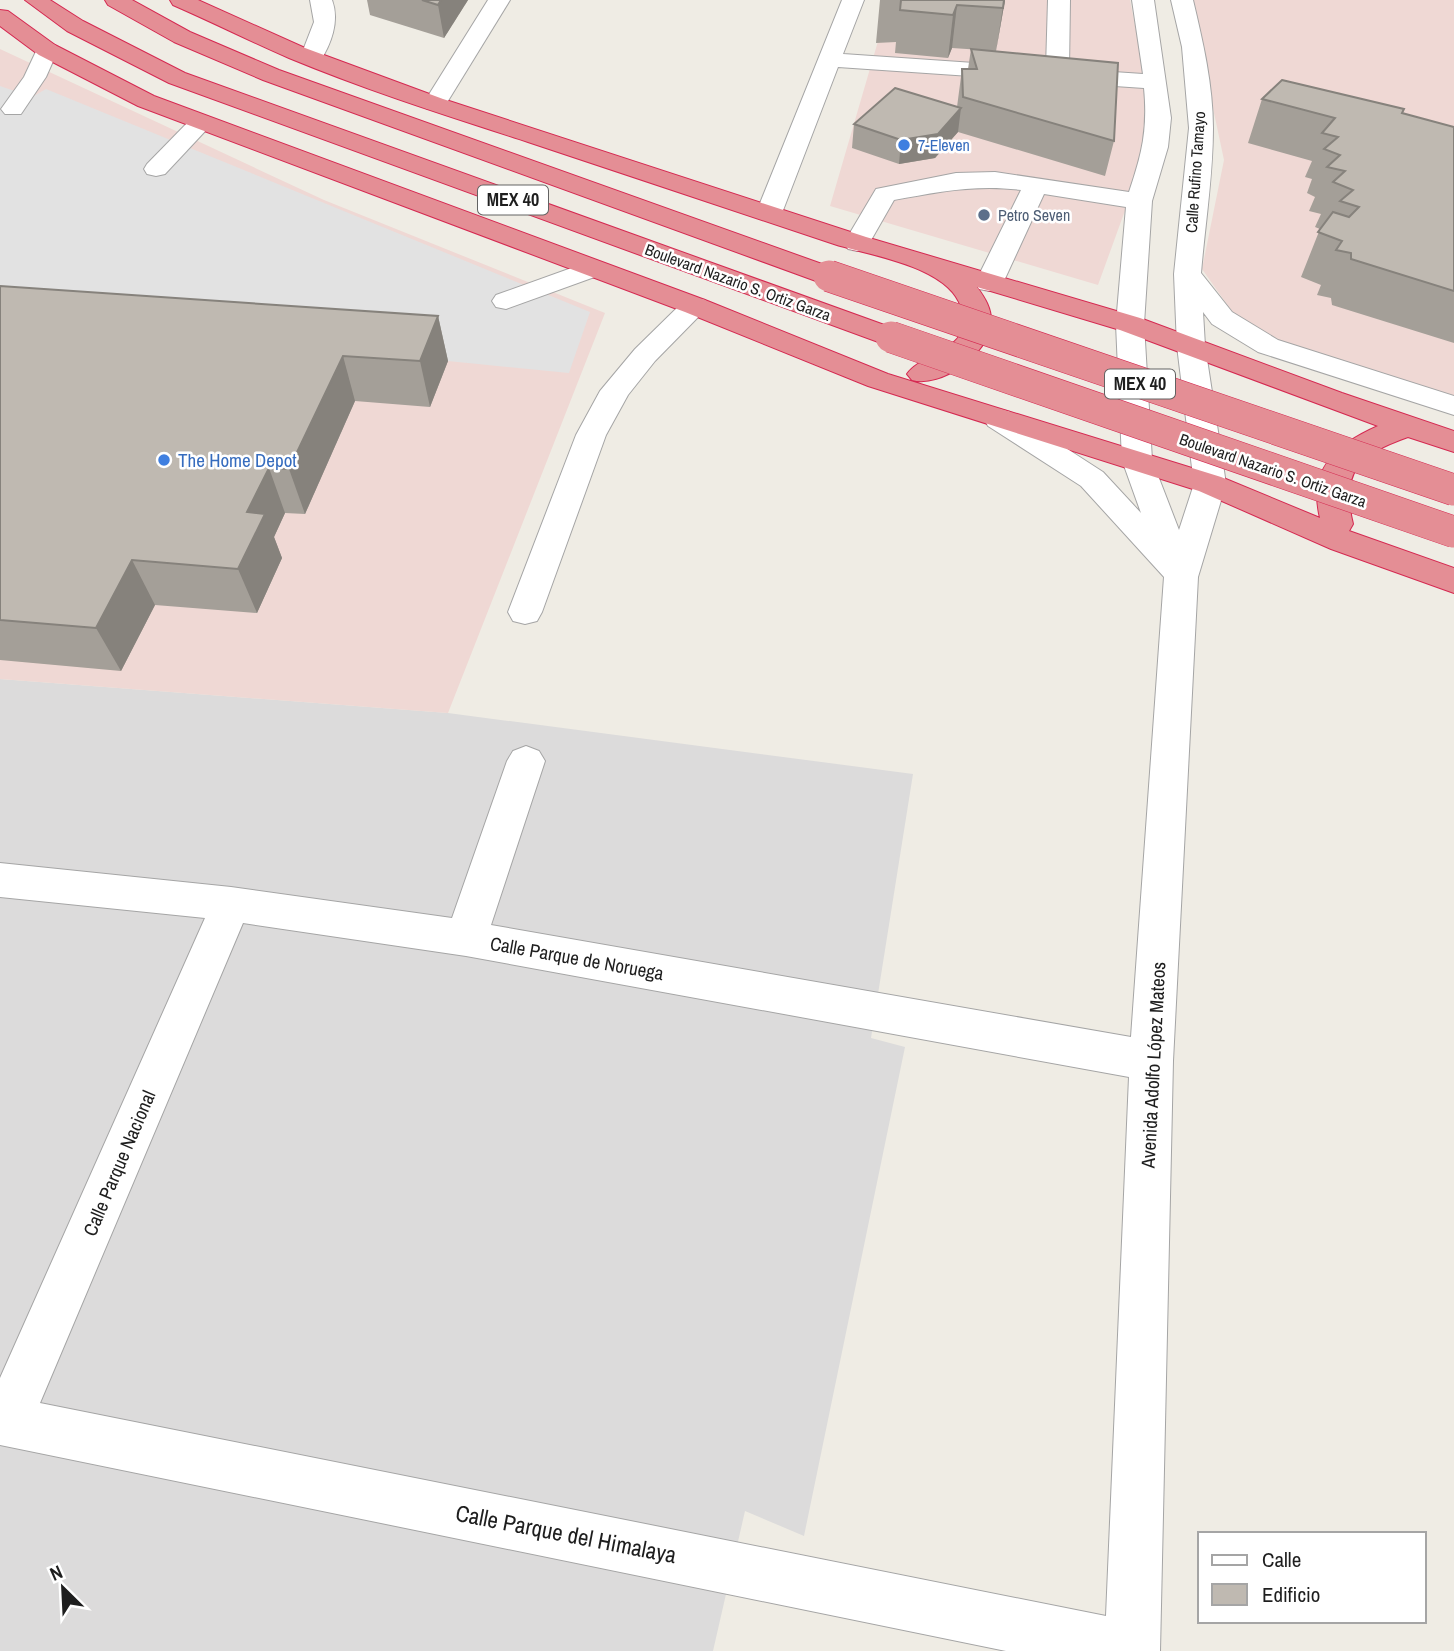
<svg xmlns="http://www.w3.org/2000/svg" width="1454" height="1651" font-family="'Archivo Narrow',sans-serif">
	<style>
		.residential { fill: #dcdbdb }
		.commercial { fill: #efd8d4 }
		.parking { fill: #e2e2e2 }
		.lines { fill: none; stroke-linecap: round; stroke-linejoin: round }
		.minor-casing { stroke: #a5a5a5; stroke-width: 2 }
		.highway-casing { stroke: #d52951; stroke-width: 2 }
		.minor { fill: #fff; fill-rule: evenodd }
		.highway { fill: #e48e95; fill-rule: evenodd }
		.highway-bridge-far1-casing { stroke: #d52951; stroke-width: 24; stroke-linecap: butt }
		.highway-bridge-casing { stroke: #d52951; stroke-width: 32; stroke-linecap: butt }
		.highway-bridge-far1 { stroke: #e48e95; stroke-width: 24 }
		.highway-bridge { stroke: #e48e95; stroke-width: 31 }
		.wall { fill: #a49f98 }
		.shaded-wall { fill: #86827c }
		.building { fill: #bfb9b1; stroke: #86827c; stroke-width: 2 }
		.shop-dot { fill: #3f7fe0; stroke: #fff; stroke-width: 2.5 }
		.service-dot { fill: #5c6f8a; stroke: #fff; stroke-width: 2.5 }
		.labels { text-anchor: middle; stroke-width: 5; stroke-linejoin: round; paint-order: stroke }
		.far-shop-label { font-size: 16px; fill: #366cbe; stroke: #fff; text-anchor: start }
		.far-street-label { font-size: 16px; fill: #1e1e1e; stroke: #fff }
		.far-service-label { font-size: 16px; fill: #4e5e75; stroke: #fff; text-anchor: start }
		.shield { fill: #fff; stroke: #626262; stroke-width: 2 }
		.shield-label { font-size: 18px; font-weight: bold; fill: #1e1e1e }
		.shop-label { font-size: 19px; fill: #366cbe; stroke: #fff; text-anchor: start }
		.street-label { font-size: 19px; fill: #1e1e1e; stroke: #fff }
		.near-street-label { font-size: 23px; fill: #1e1e1e; stroke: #fff }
	</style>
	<rect width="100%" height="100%" fill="#efece4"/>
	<path class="residential" d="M 0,679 L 448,713 L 913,774 L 871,1038 L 905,1047 L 804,1536 L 745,1511 L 713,1651 L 0,1651 Z"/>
	<g class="commercial">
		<path d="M 890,0 L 1130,0 L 1156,133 L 1135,183 L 1098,285 L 830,206 Z"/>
		<path d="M 1190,0 L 1454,0 L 1454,399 L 1277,343 L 1233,313 L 1202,269 L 1224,160 Z"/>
		<path d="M 0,49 L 324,200 L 605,313 L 448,713 L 0,679 Z"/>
	</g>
	<path class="parking" d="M 0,86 L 32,97 L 46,89 L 590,312 L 569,373 L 448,361 L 0,330 Z"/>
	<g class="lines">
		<g class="minor-casing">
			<g id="minor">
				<path d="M 310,0 L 332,0 C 340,21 331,45 319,63 L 303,63 L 300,58 L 314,22 Z"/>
				<path d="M 488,0 L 510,0 L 443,109 L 427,109 L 423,104 Z"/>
				<path d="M 842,0 L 864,0 L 843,54 L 1046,68 L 1048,0 L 1070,0 L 1069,69 L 1143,74 L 1132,0 L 1154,0 L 1171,118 L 1168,147 L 1152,201 L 1144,324 L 1152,460 L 1179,530 L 1194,484 L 1177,346 L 1174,274 L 1189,128 L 1182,47 L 1171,0 L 1193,0 C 1203,42 1213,85 1213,128 C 1213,176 1205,225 1201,273 L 1232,312 L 1278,340 L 1454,396 L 1454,415 L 1258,352 L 1212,324 L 1203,312 L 1205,346 L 1226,484 L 1198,577 L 1173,1061 L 1160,1651 L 1006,1651 L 0,1445 L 0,1378 L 205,918 L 0,897 L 0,863 L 231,887 L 452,918 L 507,761 L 513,751 L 526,746 L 539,751 L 545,761 L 491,925 L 1131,1037 L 1164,577 L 1081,486 L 988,426 L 984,419 L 988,412 L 999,409 L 1010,412 L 1103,472 L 1141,513 L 1122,460 L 1116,324 L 1126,207 L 1044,194 L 1003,283 L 999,289 L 989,291 L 979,289 L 975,283 L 1021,190 C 977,184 937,192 894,200 L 866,249 L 857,251 L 848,249 L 844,243 L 876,189 L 956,173 L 995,172 L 1129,192 C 1142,154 1148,129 1144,88 L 838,67 L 782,213 L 778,218 L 769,221 L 760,218 L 756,213 ZM 243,923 L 466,956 L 1129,1077 L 1106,1616 L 40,1403 Z"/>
				<path d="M 47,43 L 55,45 L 58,50 L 46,77 L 21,114 L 5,114 L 1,109 L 24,77 L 39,45 Z"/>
				<path d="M 201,115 L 209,117 L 213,122 L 209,127 L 165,174 L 156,176 L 147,174 L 144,169 L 147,164 L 193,117 Z"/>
				<path d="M 591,261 L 600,263 L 604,269 L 600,275 L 506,309 L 496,307 L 492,301 L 496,295 Z"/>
				<path d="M 695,298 L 705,300 L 709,306 L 655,361 L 628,395 L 606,435 L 542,612 L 537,621 L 525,624 L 513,621 L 508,612 L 576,435 L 600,391 L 635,349 L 685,300 Z"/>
			</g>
		</g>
		<g class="highway-casing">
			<g id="highway">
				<path d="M 25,0 L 50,0 L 83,21 L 185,73 L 901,331 L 905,337 L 901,343 L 891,346 L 881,343 L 169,83 L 67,31 Z"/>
				<path d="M 105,0 L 132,0 L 190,32 L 279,70 L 836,269 L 839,275 L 836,281 L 826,283 L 816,281 L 263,80 L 174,42 L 108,5 Z"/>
				<path d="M 170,0 L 198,0 L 305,48 L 443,99 L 866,237 L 1140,318 L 1342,393 L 1454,431 L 1454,452 L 1408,437 C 1360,454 1340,471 1353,524 L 1349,531 L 1454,568 L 1454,593 L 1331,549 L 1199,491 L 868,386 L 685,312 L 138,106 L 39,55 L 0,26 L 0,10 L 8,11 L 55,45 L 154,96 L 705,300 L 888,374 L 1221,477 L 1320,518 C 1308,469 1335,445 1378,426 L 1120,330 L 977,287 C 985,298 992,309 991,323 C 989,354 941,388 912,380 L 907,374 C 923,351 976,351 961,307 C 948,266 871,256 834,244 C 732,210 630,176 528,142 C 448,116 366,90 289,58 C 250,41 212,22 173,5 Z"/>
			</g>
		</g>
		<use href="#minor" class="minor"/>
		<use href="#highway" class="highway"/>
		<g class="highway-bridge-far1-casing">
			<path id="highway-bridge-far1" d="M 826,275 L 835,278"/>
		</g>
		<g class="highway-bridge-casing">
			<g id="highway-bridge">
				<path d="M 829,276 L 1454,490"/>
				<path d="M 891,337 L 1454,532"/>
			</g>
		</g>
		<use href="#highway-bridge-far1" class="highway-bridge-far1"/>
		<use href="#highway-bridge" class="highway-bridge"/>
	</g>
	<g class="wall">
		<path d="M 367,0 L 468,0 L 444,38 L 370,15 Z"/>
		<path d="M 880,0 L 1005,0 L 996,51 L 952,48 L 948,58 L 895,53 L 896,42 L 876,43 Z"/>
		<path d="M 971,49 L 1114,141 L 1105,176 L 958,132 L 935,158 L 899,164 L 852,148 L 854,124 L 957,107 L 962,69 L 968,69 Z"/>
		<path d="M 1262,99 L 1402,113 L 1454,127 L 1454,343 L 1332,305 L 1331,298 L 1317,295 L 1321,285 L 1301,277 L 1320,229 L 1315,227 L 1321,214 L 1309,211 L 1315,197 L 1307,193 L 1312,179 L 1305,177 L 1312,161 L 1248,143 Z"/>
		<path d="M 0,286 L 438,316 L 448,361 L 430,407 L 355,401 L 305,514 L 285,513 L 274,537 L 282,558 L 257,613 L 155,605 L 121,671 L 0,660 Z"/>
	</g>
	<g class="shaded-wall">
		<path d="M 441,0 L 468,0 L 444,38 L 438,5 Z"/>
		<path d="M 1004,0 L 1005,0 L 996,51 Z"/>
		<path d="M 957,5 L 952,48 L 948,58 L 953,15 Z"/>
		<path d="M 961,108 L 958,132 L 935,158 L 899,164 L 901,140 Z"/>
		<path d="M 438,316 L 448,361 L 430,407 L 420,361 Z"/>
		<path d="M 343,356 L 355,401 L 305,514 L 289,469 Z"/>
		<path d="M 269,468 L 285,513 L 274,537 L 282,558 L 257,613 L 238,569 L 247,512 Z"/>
		<path d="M 132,560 L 155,605 L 121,671 L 96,628 Z"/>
	</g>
	<g class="building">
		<path d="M 422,0 L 441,0 L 438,5 Z"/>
		<path d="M 901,0 L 1004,0 L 1003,8 L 957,5 L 953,15 L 900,10 Z"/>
		<path d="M 971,49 L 1118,63 L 1114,141 L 963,97 L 962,69 L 977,69 Z"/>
		<path d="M 1282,80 L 1404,109 L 1402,113 L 1454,127 L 1454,291 L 1351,259 L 1351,253 L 1336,250 L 1342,241 L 1318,232 L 1333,212 L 1349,217 L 1359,207 L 1340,201 L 1353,190 L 1333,182 L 1345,171 L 1327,167 L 1340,155 L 1324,149 L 1338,137 L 1322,133 L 1335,118 L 1262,99 Z"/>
		<path d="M 895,88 L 961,108 L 938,134 L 901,140 L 854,124 Z"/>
		<path d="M 0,286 L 438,316 L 420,361 L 343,356 L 289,469 L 269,468 L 247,512 L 265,514 L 238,569 L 132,560 L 96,628 L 0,620 Z"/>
	</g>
	<g class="shop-dot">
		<circle cx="904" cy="145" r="7"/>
		<circle cx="164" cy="460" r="7"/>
	</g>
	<circle class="service-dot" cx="984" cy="215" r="7"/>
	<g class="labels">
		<g class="far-shop-label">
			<text x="918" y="151">7-Eleven</text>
		</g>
		<g class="far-street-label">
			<text transform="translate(1195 172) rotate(-86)" y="6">Calle Rufino Tamayo</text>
			<text transform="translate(738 282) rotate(20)" y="6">Boulevard Nazario S. Ortiz Garza</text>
			<text transform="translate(1273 470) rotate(19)" y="6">Boulevard Nazario S. Ortiz Garza</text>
		</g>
		<g class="far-service-label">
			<text x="998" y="221">Petro Seven</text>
		</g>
		<g class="shield">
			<rect x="478" y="185.5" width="70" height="29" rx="5"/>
			<rect x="1105" y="369.5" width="70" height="29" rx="5"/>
		</g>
		<g class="shield-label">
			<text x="513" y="206">MEX 40</text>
			<text x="1140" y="390">MEX 40</text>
		</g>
		<g class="shop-label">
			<text x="178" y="467">The Home Depot</text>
		</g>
		<g class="street-label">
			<text transform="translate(577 958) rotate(10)" y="7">Calle Parque de Noruega</text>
			<text transform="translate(1153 1065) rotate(-87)" y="7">Avenida Adolfo López Mateos</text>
			<text transform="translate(119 1163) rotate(-67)" y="7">Calle Parque Nacional</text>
		</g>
		<g class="near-street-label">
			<text transform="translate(566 1534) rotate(11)" y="8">Calle Parque del Himalaya</text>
		</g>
	</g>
	<rect x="1198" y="1532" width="228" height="91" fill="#ffffff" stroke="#a5a5a5" stroke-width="2"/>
	<rect x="1212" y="1555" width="35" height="10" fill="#ffffff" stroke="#a5a5a5" stroke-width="2"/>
	<text x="1262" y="1567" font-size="21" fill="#1e1e1e">Calle</text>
	<rect x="1212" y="1584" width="35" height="21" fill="#bfb9b1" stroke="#a5a5a5" stroke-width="2"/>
	<text x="1262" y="1602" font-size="21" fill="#1e1e1e">Edificio</text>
	<g transform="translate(63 1588) rotate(336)" stroke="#ffffff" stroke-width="5" paint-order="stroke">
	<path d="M0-5L12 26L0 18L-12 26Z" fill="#1e1e1e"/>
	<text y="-10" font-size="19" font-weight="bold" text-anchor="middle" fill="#1e1e1e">N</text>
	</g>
</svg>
